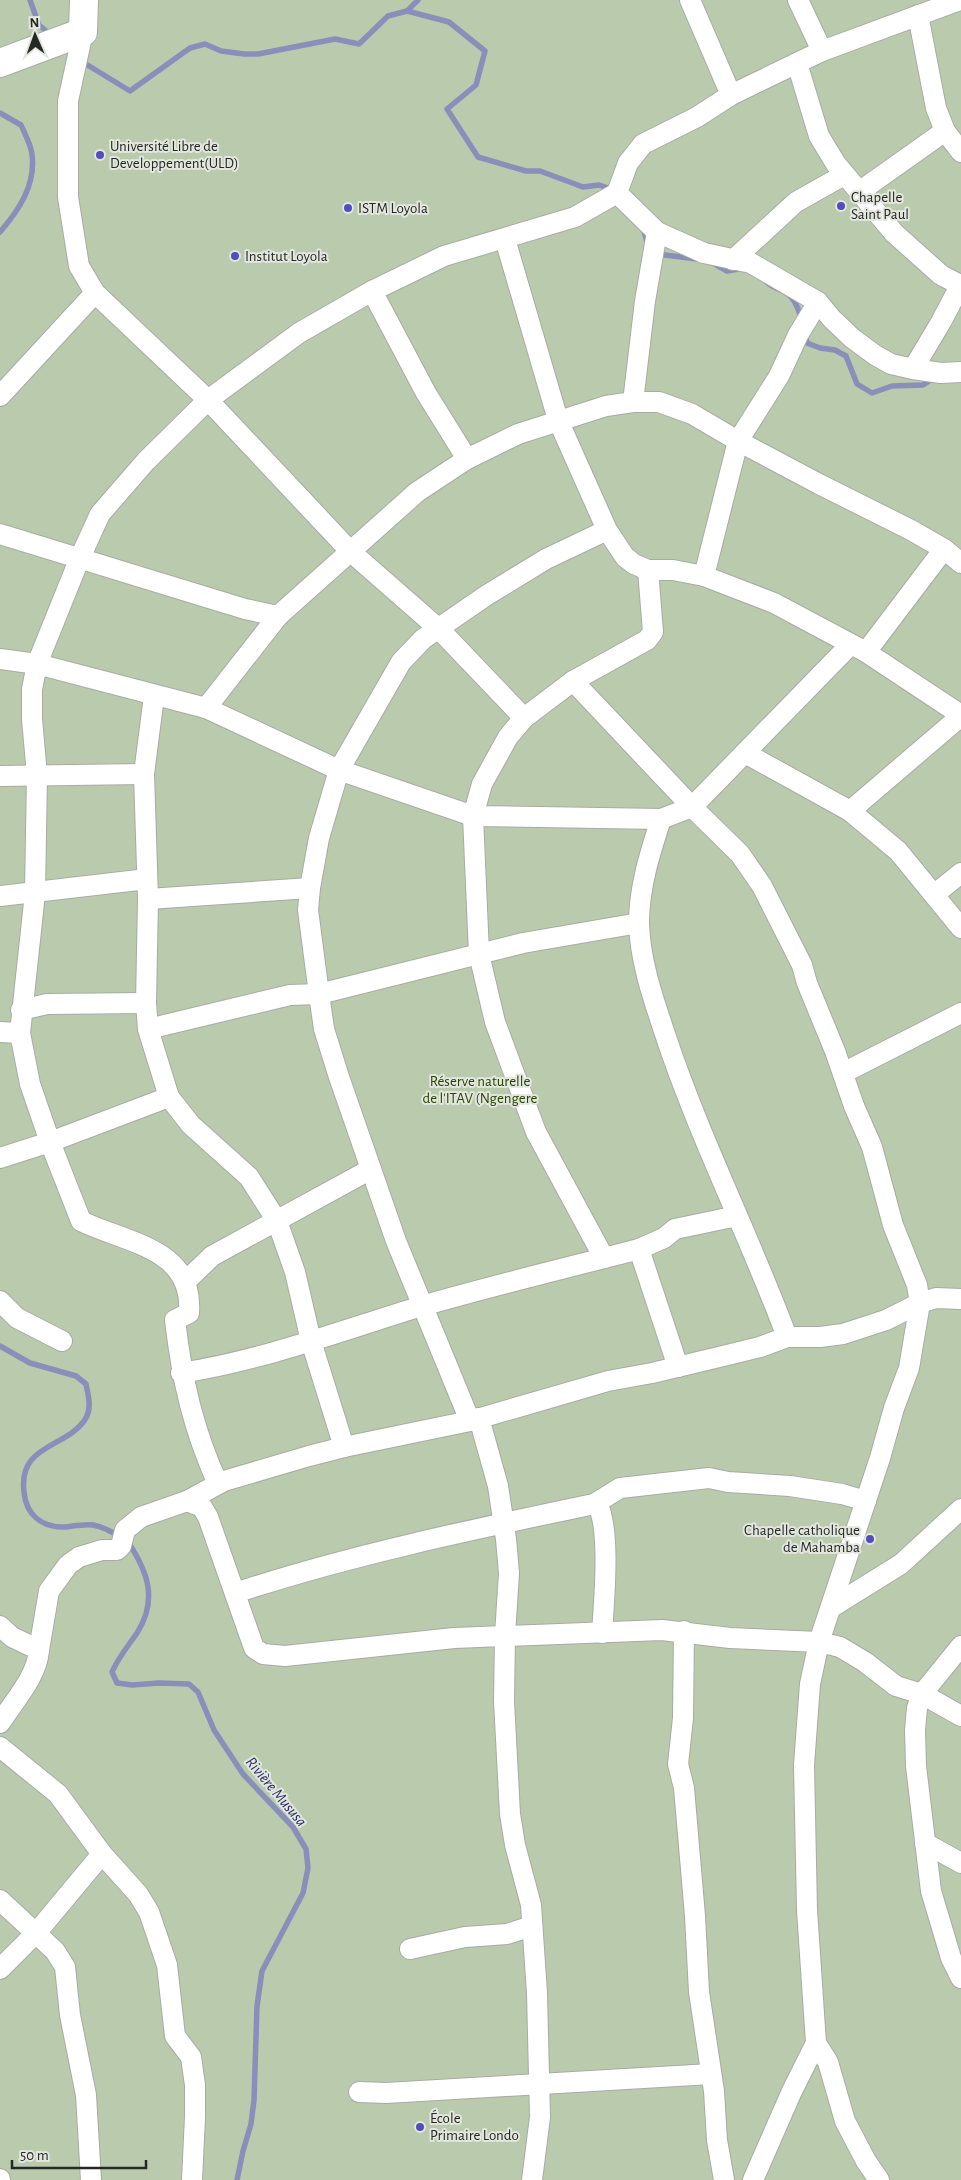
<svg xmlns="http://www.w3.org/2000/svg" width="961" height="2180" font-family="'Alegreya Sans',sans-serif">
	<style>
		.park { fill: #bacbad }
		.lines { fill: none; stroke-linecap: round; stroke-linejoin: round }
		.stream { stroke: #898ebb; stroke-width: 5.5 }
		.street-casing { stroke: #a7aca3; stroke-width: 22 }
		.secondary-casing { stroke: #a7aca3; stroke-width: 30 }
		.street { stroke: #fff; stroke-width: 20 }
		.secondary { stroke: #fff; stroke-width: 28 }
		.poi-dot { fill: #524cc3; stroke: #e2e7de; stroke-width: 2 }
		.labels { text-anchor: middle; stroke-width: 4; stroke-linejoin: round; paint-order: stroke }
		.poi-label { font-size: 15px; fill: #262825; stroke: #e2e7de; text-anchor: start }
		.park-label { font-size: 15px; fill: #294500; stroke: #e2e7de }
		.water-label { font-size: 16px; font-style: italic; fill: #2e2e67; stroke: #e2e7de }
	</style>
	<rect width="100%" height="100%" fill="#e2e7de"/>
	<rect class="park" x="0" y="0" width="961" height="2180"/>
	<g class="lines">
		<g class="stream">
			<path d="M 30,0 L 39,25 L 51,35"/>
			<path d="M 407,11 L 418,0"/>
			<path d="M 81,61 L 130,91 L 190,48 L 205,44 L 221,51 L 244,54 L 258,54 L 335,39 L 359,44 L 388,16 L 407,11 L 449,22 L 485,51 L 476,85 L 447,109 L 478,157 L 526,171 L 540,171 L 583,187 L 599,185 L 614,190"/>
			<path d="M 0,113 L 21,125 C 25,134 31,145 32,154 C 36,185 19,210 0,232"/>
			<path d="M 643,227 L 648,246"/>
			<path d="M 657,254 L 697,259"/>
			<path d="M 713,263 L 727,271 L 739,269"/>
			<path d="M 764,279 C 771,289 784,289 791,297 C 797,303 799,312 802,320"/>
			<path d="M 805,333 L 807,343 L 820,348 L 835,350 L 846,356 L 857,384 L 872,393 L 892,386 L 923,385 L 935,377"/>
			<path d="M 0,1346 L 30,1363 L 76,1376 L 86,1384 C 88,1395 92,1407 86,1418 C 67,1449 18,1443 24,1492 C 26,1515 42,1528 66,1527 C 74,1526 84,1524 93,1525 C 104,1527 111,1531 120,1537"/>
			<path d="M 128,1542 C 148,1572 158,1600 137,1633 C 128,1646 118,1658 112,1672 L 117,1683 L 132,1685 L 159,1683 L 189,1684 L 198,1692 L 214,1730 L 243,1774 L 293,1827 L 306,1849 L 308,1868 L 303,1893 L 262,1971 L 257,2006 L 254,2100 L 251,2124 L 243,2151 L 237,2180"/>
		</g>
		<g class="street-casing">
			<g id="street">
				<path d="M 690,0 L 731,95"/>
				<path d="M 798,0 L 822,51"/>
				<path d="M 918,15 L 936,108 L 945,131 L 961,152"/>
				<path d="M 83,32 L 68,101 L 68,197 L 79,266 L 95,293 L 208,400 L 351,552 L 439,629 L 524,718"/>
				<path d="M 797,63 L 819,136 L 836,164 L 894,233 L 941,275 L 960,285"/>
				<path d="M 859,192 L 945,131"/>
				<path d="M 617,193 L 657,232 L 704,253 L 751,263 L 818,302 L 832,319 L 852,338 L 875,355 L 891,364 L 913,369 L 941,373 L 961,372"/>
				<path d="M 505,239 L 558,420 L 607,530 L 625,557 L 634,564 L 648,570 L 673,570 L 704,576 L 774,603 L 866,652 L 961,715"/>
				<path d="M 733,260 L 796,202 L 844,175"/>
				<path d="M 372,291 L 426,393 L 467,459"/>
				<path d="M 913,369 L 941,322 L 961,284"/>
				<path d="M 0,396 L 95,293"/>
				<path d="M 633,402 L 645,301 L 657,232"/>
				<path d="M 0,534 L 245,609 L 278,616"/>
				<path d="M 704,576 L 738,441 L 779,376 L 798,335 L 818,302"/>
				<path d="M 866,652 L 944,549"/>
				<path d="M 0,659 L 37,664 L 206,708 L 339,770 L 473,816 L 661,819 L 692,807 L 850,645"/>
				<path d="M 573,681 L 692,807 L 740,854 L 762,886 L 802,965 L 807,983 L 835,1051 L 854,1106 L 872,1147 L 893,1225 L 917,1285 L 920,1303 L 909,1368 L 894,1408 L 880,1458 L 819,1642 L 810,1684 L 804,1765 L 807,1910 L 816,2043 L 828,2062 L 845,2121 L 866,2161 L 879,2180"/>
				<path d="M 154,696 L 144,774 L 148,899 L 146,1003 L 148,1029 L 169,1097 L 191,1125 L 249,1177 L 277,1221 L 295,1272 L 311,1341 L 344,1447"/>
				<path d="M 206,708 L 278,616 L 417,492 L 467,459 L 518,434 L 606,406 L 633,402 L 659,402 L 692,414 L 738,441 L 819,484 L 911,530 L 944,549 L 961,563"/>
				<path d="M 745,753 L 850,811 L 898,851 L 961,928"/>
				<path d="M 0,776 L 144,774"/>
				<path d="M 850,811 L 961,716"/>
				<path d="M 661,819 C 650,853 639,887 639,923 C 640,961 653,998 665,1034 C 699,1137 749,1235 787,1337"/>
				<path d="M 935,894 L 961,873"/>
				<path d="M 0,896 L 147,879"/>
				<path d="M 148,899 L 310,888"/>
				<path d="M 21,1010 L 47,1004 L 146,1003"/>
				<path d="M 148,1029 L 290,995 L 319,994 L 523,943 L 639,923"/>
				<path d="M 0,1032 L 20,1033"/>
				<path d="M 843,1073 L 961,1013"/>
				<path d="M 0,1158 L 50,1142 L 169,1097"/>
				<path d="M 639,1249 L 678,1367"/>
				<path d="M 604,1258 L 536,1132 L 495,1022 L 479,954 L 473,816 L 482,784 L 508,737 L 524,718 L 573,681 L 647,640 L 653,632 L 648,570"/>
				<path d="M 186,1281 L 212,1256 L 371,1169"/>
				<path d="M 0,1301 L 17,1318 L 62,1341"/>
				<path d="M 181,1373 C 264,1360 343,1330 422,1306 C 494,1285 567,1268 639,1249 L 664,1238 L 675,1229 L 737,1216"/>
				<path d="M 479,1418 L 498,1486 L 506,1539 L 509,1573 L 505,1635 L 504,1701 L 510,1814 L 515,1845 L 531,1905 L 537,1993 L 540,2117 L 532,2180"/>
				<path d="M 470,1421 L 396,1241 L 339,1077 L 324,1029 L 319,994 L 308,910 L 310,888 L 319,838 L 339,770 L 401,662 L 423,639 L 487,595 L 546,559 L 607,530"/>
				<path d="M 218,1484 C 193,1429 182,1380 175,1320 L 189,1313 C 194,1248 126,1243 81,1221 L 50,1142 L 30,1084 L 20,1033 L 35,893 L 37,775 L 32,719 L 32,689 L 37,664 L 79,560 L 100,514 L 146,461 L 208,400 L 299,333 L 372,291 L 444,256 L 575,217 L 617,193 L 628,163 L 643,144 L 697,117 L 731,95 L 797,63 L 822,51 L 960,0"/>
				<path d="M 187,1501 L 202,1507 L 208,1517 L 254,1648 L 263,1654 L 285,1656 L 454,1638 L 662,1630 L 730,1638 L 819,1642 L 840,1647 L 865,1662 L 896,1686 L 922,1694 L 961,1716"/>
				<path d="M 597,1503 C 611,1529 604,1601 602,1633"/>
				<path d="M 235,1593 C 350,1555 475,1529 594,1504 L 620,1488 L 709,1478 L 728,1482 L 790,1486 L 842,1494 L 866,1501"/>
				<path d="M 832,1607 L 901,1564 L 961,1509"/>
				<path d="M 0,1626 L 12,1637 L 39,1650 C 37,1677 14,1701 0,1723"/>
				<path d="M 684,1631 L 683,1718 L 678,1764 L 684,1788 L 695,1916 L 699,1992 L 714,2091 L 717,2140 L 724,2180"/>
				<path d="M 961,1646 L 922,1694 L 917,1708 L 915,1730 L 916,1766 L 931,1891 L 951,1958 L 961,1978"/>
				<path d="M 39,1650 L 49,1591 L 68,1565 L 79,1557 L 102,1550 L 117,1550 L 121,1546 L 125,1530 L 141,1517 L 187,1501 L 224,1481 L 309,1456 L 344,1447 L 470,1421 L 608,1381 L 652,1373 L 719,1357 L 760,1347 L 787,1337 L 820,1337 L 843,1334 L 886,1320 L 920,1303 L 936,1298 L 961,1299"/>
				<path d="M 0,1747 L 58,1794 L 102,1854 L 138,1894 L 149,1912 L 167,1965 L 175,2036 L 191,2057 L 195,2085 L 195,2117 L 192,2180"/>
				<path d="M 925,1843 L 961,1863"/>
				<path d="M 0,1900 L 55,1951 L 65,1967 L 70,2015 L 86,2095 L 91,2180"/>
				<path d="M 410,1949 L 465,1937 L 507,1934 L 532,1926"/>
				<path d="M 0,1969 L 37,1932 L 102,1854"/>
				<path d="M 359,2092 L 386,2093 L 711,2074"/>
				<path d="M 0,2179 L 0,2180"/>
				<path d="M 753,2180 L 792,2091 L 816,2043"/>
			</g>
		</g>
		<g class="secondary-casing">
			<path id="secondary" d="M 0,63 L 83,32 L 84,0"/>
		</g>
		<use href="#street" class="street"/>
		<use href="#secondary" class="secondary"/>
	</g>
	<g class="poi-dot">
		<circle cx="100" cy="155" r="5"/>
		<circle cx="841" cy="206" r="5"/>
		<circle cx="348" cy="208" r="5"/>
		<circle cx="235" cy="256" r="5"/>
		<circle cx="870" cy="1539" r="5"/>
		<circle cx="420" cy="2127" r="5"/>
	</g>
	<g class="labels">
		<g class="poi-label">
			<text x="110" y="151">Université Libre de<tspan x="110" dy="17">Developpement(ULD)</tspan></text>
			<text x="851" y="202">Chapelle<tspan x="851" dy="17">Saint Paul</tspan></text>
			<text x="358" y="213">ISTM Loyola</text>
			<text x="245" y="261">Institut Loyola</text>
			<text x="860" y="1535" text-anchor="end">Chapelle catholique<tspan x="860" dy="17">de Mahamba</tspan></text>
			<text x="430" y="2123">École<tspan x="430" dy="17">Primaire Londo</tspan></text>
		</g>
		<g class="park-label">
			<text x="480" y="1086">Réserve naturelle<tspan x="480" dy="17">de l'ITAV (Ngengere</tspan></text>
		</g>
		<g class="water-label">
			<text transform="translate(277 1791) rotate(50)" y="6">Rivière Mususa</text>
		</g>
	</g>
	<g transform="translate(35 35) rotate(358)" stroke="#e2e7de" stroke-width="4" paint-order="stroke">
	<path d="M0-4L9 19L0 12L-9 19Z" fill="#262825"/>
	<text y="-8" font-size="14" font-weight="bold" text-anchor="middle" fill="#262825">N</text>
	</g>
	<path d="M12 2160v8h134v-8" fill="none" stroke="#262825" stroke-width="2.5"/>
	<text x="20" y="2160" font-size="15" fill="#262825" stroke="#e2e7de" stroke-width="4" paint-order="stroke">50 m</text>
</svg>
